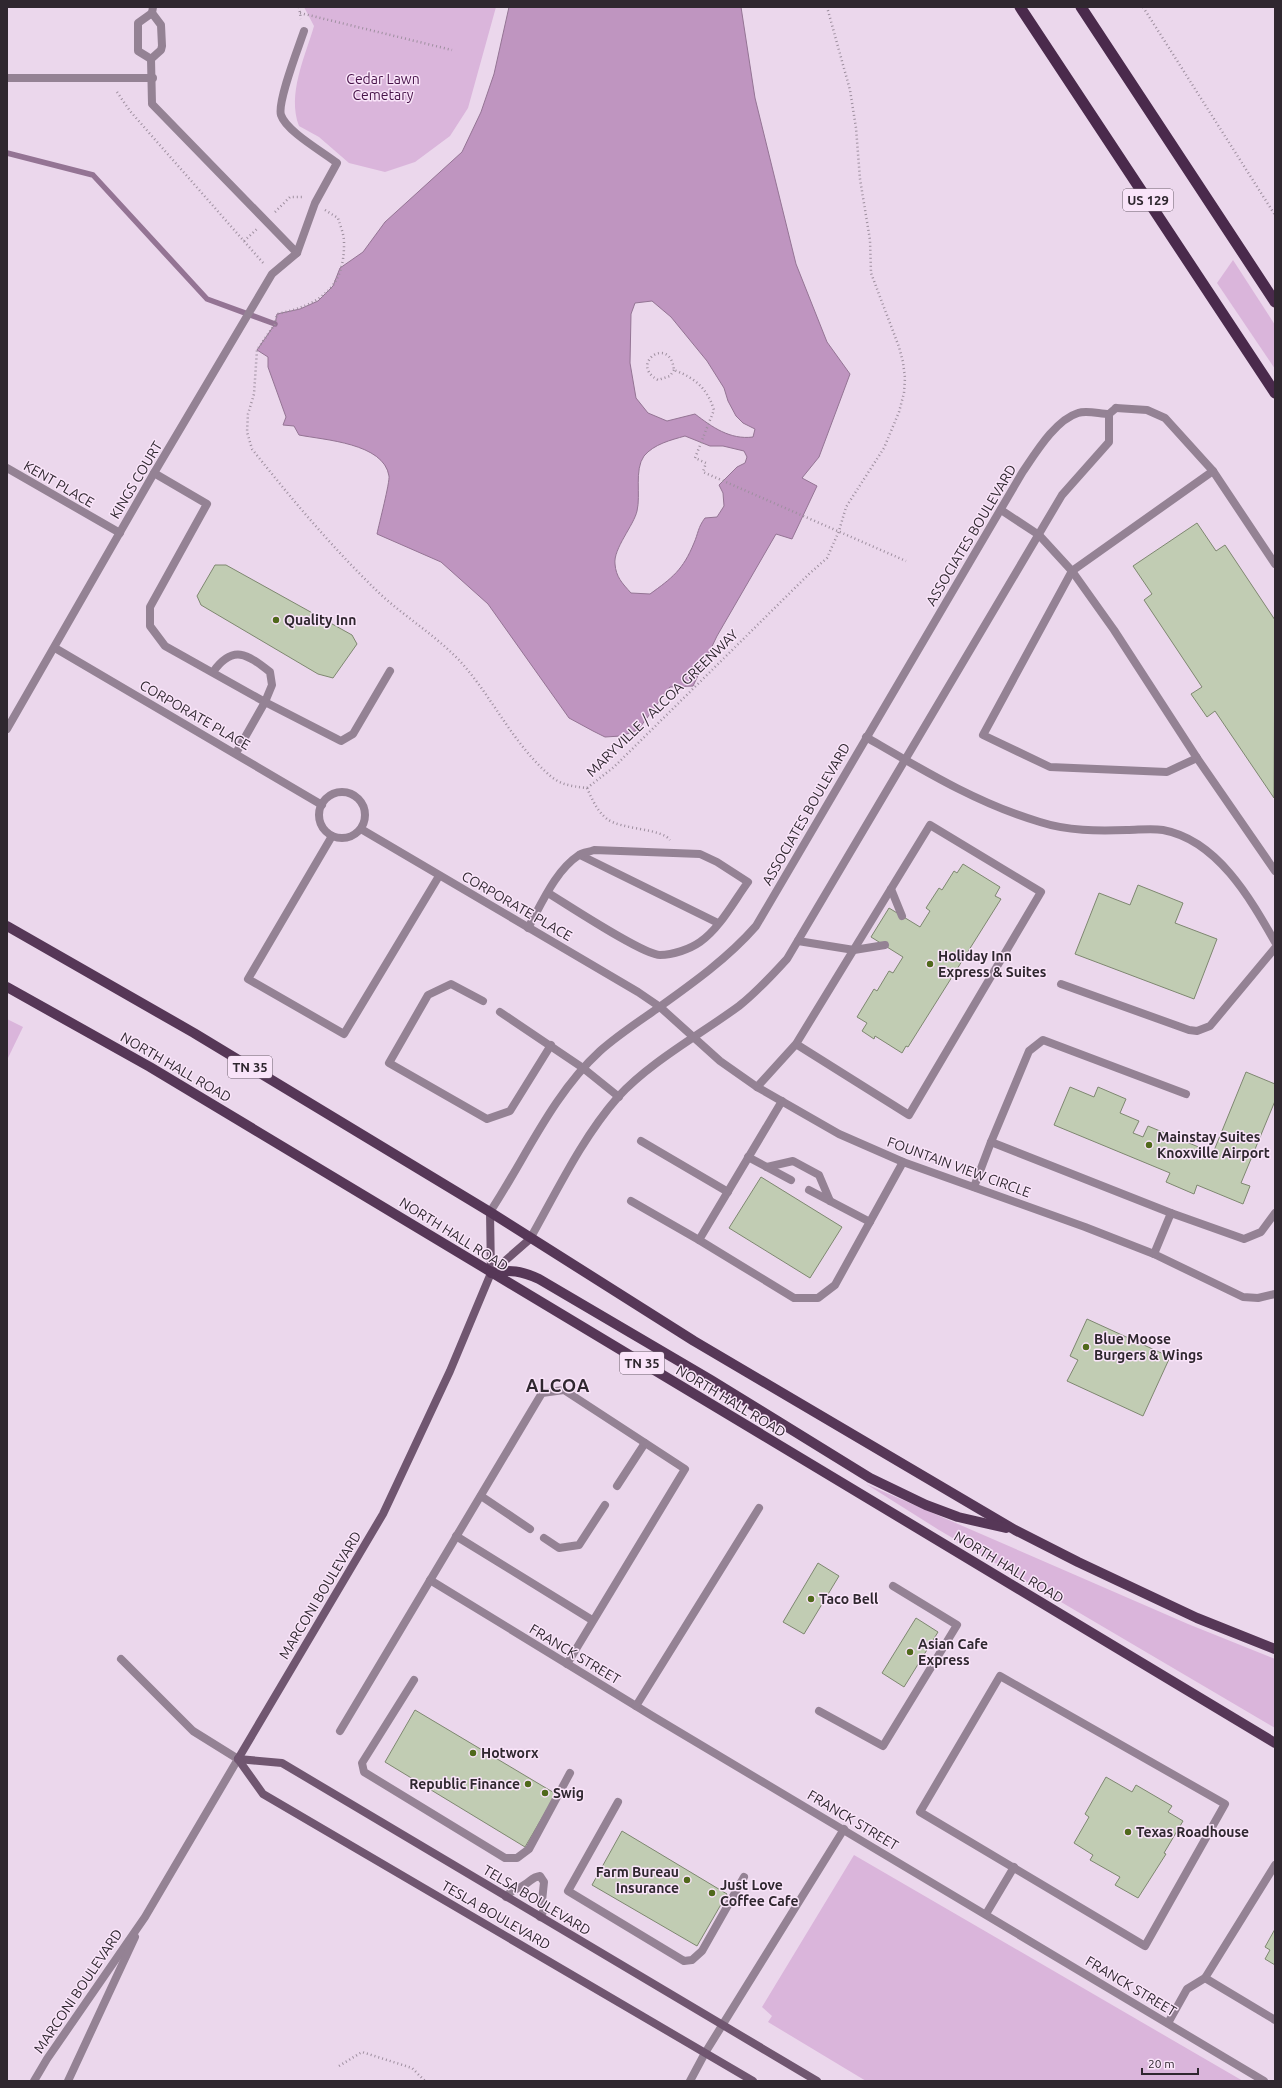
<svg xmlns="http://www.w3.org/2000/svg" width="1282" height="2088" font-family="Ubuntu,sans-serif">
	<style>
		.green { fill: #dab5db }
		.water { fill: #bf95c0; stroke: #947494; fill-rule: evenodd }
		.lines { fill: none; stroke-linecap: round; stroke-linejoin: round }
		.stream { stroke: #947494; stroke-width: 5.5 }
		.building { fill: #c1ccb3; stroke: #7e8770 }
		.path { stroke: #9e8f9f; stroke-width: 2.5; stroke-dasharray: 1 3; stroke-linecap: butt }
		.service { stroke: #948294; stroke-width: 8 }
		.minor { stroke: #948294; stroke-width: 8 }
		.tertiary { stroke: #948294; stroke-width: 8 }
		.secondary { stroke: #705670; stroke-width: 8 }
		.primary { stroke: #563757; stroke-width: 10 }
		.trunk { stroke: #4a2a4c; stroke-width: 11 }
		.poi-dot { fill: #50691b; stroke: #f9e4f9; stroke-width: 1.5 }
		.labels { text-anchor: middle; stroke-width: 3; stroke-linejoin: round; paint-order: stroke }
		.shield { fill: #f9e4f9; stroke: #6c606c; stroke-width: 1 }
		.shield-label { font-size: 13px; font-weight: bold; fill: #2f272f }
		.park-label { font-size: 14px; fill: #461248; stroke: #f9e4f9 }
		.street-label { font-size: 14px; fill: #2f272f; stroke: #f9e4f9 }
		.poi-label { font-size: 14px; font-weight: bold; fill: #2f272f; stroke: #f9e4f9; text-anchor: start }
		.district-label { font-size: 18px; font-weight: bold; letter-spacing: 1px; fill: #2f272f; stroke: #f9e4f9 }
	</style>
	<rect width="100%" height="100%" fill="#ebd7ec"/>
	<g class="green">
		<path d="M 304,7 L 496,7 L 468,108 L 450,136 L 415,162 L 385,172 L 349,163 L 319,137 L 299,126 C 287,94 305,57 314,26 Z"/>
		<path d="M 1233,260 L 1275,325 L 1275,369 L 1217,283 Z"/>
		<path d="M 7,1019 L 23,1027 L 7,1060 Z"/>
		<path d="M 866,1484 L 1188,1624 L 1275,1659 L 1275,1728 L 939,1530 Z"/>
		<path d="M 854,1855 L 1243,2081 L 866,2081 L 768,2022 L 772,2016 L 762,2007 Z"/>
	</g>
	<path class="water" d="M 509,7 L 741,7 L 755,98 L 796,264 L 827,342 L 850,374 L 819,457 L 802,478 L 817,486 L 792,539 L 776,534 L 717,636 L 693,686 L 670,687 L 638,730 L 621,736 L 605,737 L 593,731 L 569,718 L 488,604 L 441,562 L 377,534 C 379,524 390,482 389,476 C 384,443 324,440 299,435 L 294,426 L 283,425 L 286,417 L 268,367 L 268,357 L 257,350 L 275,324 L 277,314 L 300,309 L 318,301 L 333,286 L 340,268 L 363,252 L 385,222 L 462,152 L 481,112 L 494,74 ZM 652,301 L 671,317 L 707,361 L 724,388 L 728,401 L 736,416 L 743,423 L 755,429 L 753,437 C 730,440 712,427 695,414 L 667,421 L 648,413 L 636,398 L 630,363 L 631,314 L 635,303 ZM 685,436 L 710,446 L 723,446 L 744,451 L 747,457 L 745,463 L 737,467 L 719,485 L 723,493 L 724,506 L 717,517 L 705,518 C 698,527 698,534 694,543 C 683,570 672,578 650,594 L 631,593 C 622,583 616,577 615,564 C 613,549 634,525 637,511 C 641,495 634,470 644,456 C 654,444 671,440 685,436 Z"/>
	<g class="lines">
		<path class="stream" d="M 7,153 L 93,175 L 207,299 L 275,324"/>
	</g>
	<g class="building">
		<path d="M 1197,523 L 1216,551 L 1225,545 L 1275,620 L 1274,798 L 1215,711 L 1207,717 L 1191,694 L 1202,687 L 1144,600 L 1152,594 L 1133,566 Z"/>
		<path d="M 215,565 L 226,565 L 352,635 L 357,644 L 333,678 L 318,674 L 201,605 L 197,596 Z"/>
		<path d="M 963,864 L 1000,887 L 995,896 L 1001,899 L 908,1047 L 906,1046 L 902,1053 L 875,1036 L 874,1039 L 862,1031 L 867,1023 L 857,1017 L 874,989 L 877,991 L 889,971 L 893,973 L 903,957 L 871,937 L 889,908 L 920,927 L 930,911 L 926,908 L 939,888 L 942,890 L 954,871 L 957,873 Z"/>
		<path d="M 1138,885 L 1183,903 L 1175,923 L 1217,939 L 1194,999 L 1075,954 L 1099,893 L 1130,905 Z"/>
		<path d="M 1246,1072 L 1275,1084 L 1275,1101 L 1241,1183 L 1250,1186 L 1243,1204 L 1197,1185 L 1194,1194 L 1166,1182 L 1170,1173 L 1054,1125 L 1070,1087 L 1094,1097 L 1098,1087 L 1126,1099 L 1120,1113 L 1139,1121 L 1133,1133 L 1143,1137 L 1148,1126 L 1213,1153 Z"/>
		<path d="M 761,1177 L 842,1227 L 810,1278 L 729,1228 Z"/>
		<path d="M 1087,1319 L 1170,1357 L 1143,1416 L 1067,1381 L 1078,1360 L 1070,1356 Z"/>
		<path d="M 818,1563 L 839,1576 L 804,1634 L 783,1622 Z"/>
		<path d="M 916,1618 L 938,1632 L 904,1687 L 882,1673 Z"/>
		<path d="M 415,1710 L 556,1794 L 525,1847 L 385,1762 Z"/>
		<path d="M 1106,1777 L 1132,1792 L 1136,1785 L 1172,1806 L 1168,1812 L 1183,1821 L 1164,1853 L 1166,1854 L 1138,1898 L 1115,1885 L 1120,1877 L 1090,1860 L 1093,1855 L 1074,1843 L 1089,1817 L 1085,1814 Z"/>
		<path d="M 622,1831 L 727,1894 L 697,1946 L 592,1885 Z"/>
		<path d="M 1275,1929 L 1275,1965 L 1265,1959 L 1270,1950 L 1265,1947 Z"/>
	</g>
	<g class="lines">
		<g class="path">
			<path d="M 299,7 L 301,19"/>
			<path d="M 1143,7 L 1275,215"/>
			<path d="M 300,13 L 452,50"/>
			<path d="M 117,92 L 130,111 L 264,264"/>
			<path d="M 325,210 L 338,218 C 340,225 344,234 344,242 C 345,289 319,305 277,314 L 275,324 L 257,350 L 254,394 L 248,414 L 247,432 L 252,449 C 290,497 330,545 374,588 C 400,614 433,633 459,660 C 491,695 511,740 546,772 C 559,785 570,786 587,788 L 614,767 L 809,574 L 827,558 L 839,531 L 846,507 L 884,448 L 899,412 L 904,393 L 905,378 L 903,362 L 899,347 L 871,273 L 870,240 L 860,179 L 856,128 L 850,90 L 827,7"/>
			<path d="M 275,212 L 290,197 L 304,197"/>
			<path d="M 244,241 L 257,229"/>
			<path d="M 674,370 L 670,376 L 658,380 C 628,364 670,334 674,370 C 695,378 707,388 714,410 L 695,458 L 706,463 L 703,472 L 906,561"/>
			<path d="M 587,788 C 592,799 597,811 607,819 C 622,830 661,828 670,840"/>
			<path d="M 339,2066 L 362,2052 L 412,2068 L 425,2081"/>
		</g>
		<g class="service">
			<path d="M 153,7 L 152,13 L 161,25 L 162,46 L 161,50 L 151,59 L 152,104 L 297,253 L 315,203 L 337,163 C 323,152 286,131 281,115 C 277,102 299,46 304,31"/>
			<path d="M 151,59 L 138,51 L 138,23 L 152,13"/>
			<path d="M 7,78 L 153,78"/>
			<path d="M 1116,408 L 1147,410 L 1165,418 L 1213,471"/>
			<path d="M 154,473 L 207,504 L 150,607 L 150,626 L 165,646 L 265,702 L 272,685 L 270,672 C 247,654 233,644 213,672"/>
			<path d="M 1001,510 L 1039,535 L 1072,571 L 1114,630 L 1197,758 L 1275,871"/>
			<path d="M 236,753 L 265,702 L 341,741 L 353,734 L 390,671"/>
			<path d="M 1197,758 L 1167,772 L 1050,767 L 983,735 L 1072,571 L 1213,471 L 1275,564"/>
			<path d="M 332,836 L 248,979 L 344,1034 L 439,876"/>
			<path d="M 580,855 L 718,923"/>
			<path d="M 891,889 L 902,916"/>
			<path d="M 528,928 C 542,903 555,871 579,855 C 583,852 590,852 594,850 L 700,854 L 717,862 L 748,882 C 734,901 720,928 700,942 C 690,949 673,955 660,955 C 643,955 568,905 548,893"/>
			<path d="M 798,941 L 854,950 L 885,945"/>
			<path d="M 1061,984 L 1189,1030 L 1197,1031 L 1210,1026 L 1275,948"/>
			<path d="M 483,1001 L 451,984 L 428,995 L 389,1063 L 487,1119 L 510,1111 L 551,1045"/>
			<path d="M 500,1012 L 583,1068 L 619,1097"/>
			<path d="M 757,1087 L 796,1044 L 909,1115 L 1041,892 L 930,825 L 796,1044"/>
			<path d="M 782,1101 L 699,1240 L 794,1298 L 818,1298 L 835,1285 L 903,1162"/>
			<path d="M 641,1141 L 728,1192"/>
			<path d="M 748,1157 L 791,1180"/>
			<path d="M 767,1167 L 793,1161 L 819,1175 L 830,1201"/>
			<path d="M 974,1187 L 991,1142"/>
			<path d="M 809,1190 L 870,1222"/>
			<path d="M 631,1201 L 699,1240"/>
			<path d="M 1171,1213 L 991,1142 L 1029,1051 L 1043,1040 L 1186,1094"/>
			<path d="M 1154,1254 L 1171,1213 L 1244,1239 L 1261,1232 L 1275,1213"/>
			<path d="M 617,1486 L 645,1443"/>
			<path d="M 481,1496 L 530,1529"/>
			<path d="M 456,1536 L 592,1620"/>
			<path d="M 544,1538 L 559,1548 L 579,1545 L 605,1505"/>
			<path d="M 430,1580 L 654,1717 L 1264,2081"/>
			<path d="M 121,1659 L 193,1731 L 238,1759"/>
			<path d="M 1000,1676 L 1225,1804 L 1145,1946 L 920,1812 Z"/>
			<path d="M 414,1680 L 362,1763 L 364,1772 L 505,1858 L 517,1858 L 529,1849 L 570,1773"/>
			<path d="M 636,1706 L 759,1508"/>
			<path d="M 819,1711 L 883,1746 L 957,1625 L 893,1586"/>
			<path d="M 340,1731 L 542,1393 L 564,1390 L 685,1469 L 567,1664"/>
			<path d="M 618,1802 L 568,1891 L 684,1961 L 692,1960 L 702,1951 L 744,1877"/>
			<path d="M 506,1897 C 511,1889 517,1890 524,1885 C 531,1881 532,1877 540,1876 L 544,1882 L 542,1901 L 544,1910 L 540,1917"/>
			<path d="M 986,1914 L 1014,1867"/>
			<path d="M 1205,1978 L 1275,2020"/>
			<path d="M 1168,2023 L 1187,1989 L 1205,1978 L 1275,1865"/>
		</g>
		<g class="minor">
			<path d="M 7,468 L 120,533"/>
			<path d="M 55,648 L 322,805"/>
			<path d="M 7,729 L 154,473 L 272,274 L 297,253"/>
			<path d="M 866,737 C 921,769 978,804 1040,822 C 1068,831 1097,831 1127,830 C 1138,830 1151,828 1163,830 C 1217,840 1250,898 1275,942"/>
			<circle cx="342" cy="815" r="23"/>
			<path d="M 361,829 L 638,992 L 660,1007 L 720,1061 L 757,1087 L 839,1134 L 903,1162 L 1085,1227 L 1154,1254 L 1243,1297 L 1258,1298 L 1275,1294"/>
			<path d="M 490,1212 C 525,1159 552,1095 600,1051 C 618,1035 638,1022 658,1008 C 693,983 728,958 756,926 L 1022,473 C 1035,454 1055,420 1078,413 C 1087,410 1100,414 1109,414"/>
			<path d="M 530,1239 C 557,1191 582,1138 618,1097 C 650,1062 701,1034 739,1006 C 757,992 772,975 787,959 L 1062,495 L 1109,442 L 1109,414 L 1116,408"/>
			<path d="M 690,2081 L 705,2053 L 844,1829"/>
		</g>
		<g class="tertiary">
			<path d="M 34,2081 L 47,2059 L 145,1917 L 238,1759"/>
			<path d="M 68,2081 L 135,1937"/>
		</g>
		<g class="secondary">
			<path d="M 491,1273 L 530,1239"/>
			<path d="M 238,1759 L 282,1763 L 817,2081"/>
			<path d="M 238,1759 L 383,1514 L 450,1371 L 491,1273 L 490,1212"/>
			<path d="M 238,1759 L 263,1794 L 753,2081"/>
		</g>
		<g class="primary">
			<path d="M 7,926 L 194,1033 L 490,1212 L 694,1341 L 1015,1530 L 1078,1562 L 1197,1618 L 1275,1649"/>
			<path d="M 7,987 L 150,1067 L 1275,1743"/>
			<path d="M 491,1273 C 510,1269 522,1271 539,1279 L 711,1380 L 870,1478 L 926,1505 L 958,1517 L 1006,1528"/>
		</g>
		<g class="trunk">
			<path d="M 1020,7 L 1275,393"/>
			<path d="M 1081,7 L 1275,302"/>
		</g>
	</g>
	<g class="poi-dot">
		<circle cx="276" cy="620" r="4"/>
		<circle cx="930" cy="964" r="4"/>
		<circle cx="1149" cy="1145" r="4"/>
		<circle cx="1086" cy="1347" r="4"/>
		<circle cx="811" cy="1599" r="4"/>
		<circle cx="910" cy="1652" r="4"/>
		<circle cx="473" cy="1753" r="4"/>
		<circle cx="528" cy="1784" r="4"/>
		<circle cx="545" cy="1793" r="4"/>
		<circle cx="1128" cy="1832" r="4"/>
		<circle cx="687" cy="1880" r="4"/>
		<circle cx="712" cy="1893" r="4"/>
	</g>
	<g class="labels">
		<g class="shield">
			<rect x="1123" y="189" width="50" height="22" rx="3"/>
			<rect x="228" y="1056" width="44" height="22" rx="3"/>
			<rect x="620" y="1352" width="44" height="22" rx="3"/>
		</g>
		<g class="shield-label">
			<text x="1148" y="205">US 129</text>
			<text x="250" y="1072">TN 35</text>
			<text x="642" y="1368">TN 35</text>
		</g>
		<g class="park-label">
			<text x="383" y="84">Cedar Lawn<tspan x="383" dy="16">Cemetary</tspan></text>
		</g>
		<g class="street-label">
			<text transform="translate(136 480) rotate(-59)" y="5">KINGS COURT</text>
			<text transform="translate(59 484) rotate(30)" y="5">KENT PLACE</text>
			<text transform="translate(971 535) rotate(-59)" y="5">ASSOCIATES BOULEVARD</text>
			<text transform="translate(662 703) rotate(-44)" y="5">MARYVILLE / ALCOA GREENWAY</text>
			<text transform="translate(195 715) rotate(30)" y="5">CORPORATE PLACE</text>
			<text transform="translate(806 814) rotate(-60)" y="5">ASSOCIATES BOULEVARD</text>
			<text transform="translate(517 906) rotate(30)" y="5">CORPORATE PLACE</text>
			<text transform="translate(176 1067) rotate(30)" y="5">NORTH HALL ROAD</text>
			<text transform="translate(959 1167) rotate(20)" y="5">FOUNTAIN VIEW CIRCLE</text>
			<text transform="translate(454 1234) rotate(32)" y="5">NORTH HALL ROAD</text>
			<text transform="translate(731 1401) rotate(31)" y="5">NORTH HALL ROAD</text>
			<text transform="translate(1009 1567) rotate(31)" y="5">NORTH HALL ROAD</text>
			<text transform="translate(320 1595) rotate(-59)" y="5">MARCONI BOULEVARD</text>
			<text transform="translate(575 1654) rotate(31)" y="5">FRANCK STREET</text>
			<text transform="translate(853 1820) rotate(31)" y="5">FRANCK STREET</text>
			<text transform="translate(537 1900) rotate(31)" y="5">TELSA BOULEVARD</text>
			<text transform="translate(496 1915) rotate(30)" y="5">TESLA BOULEVARD</text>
			<text transform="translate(1131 1986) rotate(31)" y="5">FRANCK STREET</text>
			<text transform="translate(78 1991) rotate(-56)" y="5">MARCONI BOULEVARD</text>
		</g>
		<g class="poi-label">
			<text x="284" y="625">Quality Inn</text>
			<text x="938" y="961">Holiday Inn<tspan x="938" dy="16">Express &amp; Suites</tspan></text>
			<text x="1157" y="1142">Mainstay Suites<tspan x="1157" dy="16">Knoxville Airport</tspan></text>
			<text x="1094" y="1344">Blue Moose<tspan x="1094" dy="16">Burgers &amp; Wings</tspan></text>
			<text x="819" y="1604">Taco Bell</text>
			<text x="918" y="1649">Asian Cafe<tspan x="918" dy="16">Express</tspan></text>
			<text x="481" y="1758">Hotworx</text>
			<text x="520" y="1789" text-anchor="end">Republic Finance</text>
			<text x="553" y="1798">Swig</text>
			<text x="1136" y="1837">Texas Roadhouse</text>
			<text x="679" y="1877" text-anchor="end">Farm Bureau<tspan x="679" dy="16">Insurance</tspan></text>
			<text x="720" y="1890">Just Love<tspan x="720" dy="16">Coffee Cafe</tspan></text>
		</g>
		<g class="district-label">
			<text x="558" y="1392">ALCOA</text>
		</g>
	</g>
	<rect width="1282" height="2088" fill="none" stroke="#2f272f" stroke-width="16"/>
	<path d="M1142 2068v6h56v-6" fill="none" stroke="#2f272f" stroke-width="2"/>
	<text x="1148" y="2068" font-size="12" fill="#2f272f" stroke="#f9e4f9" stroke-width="3" paint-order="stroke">20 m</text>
</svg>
